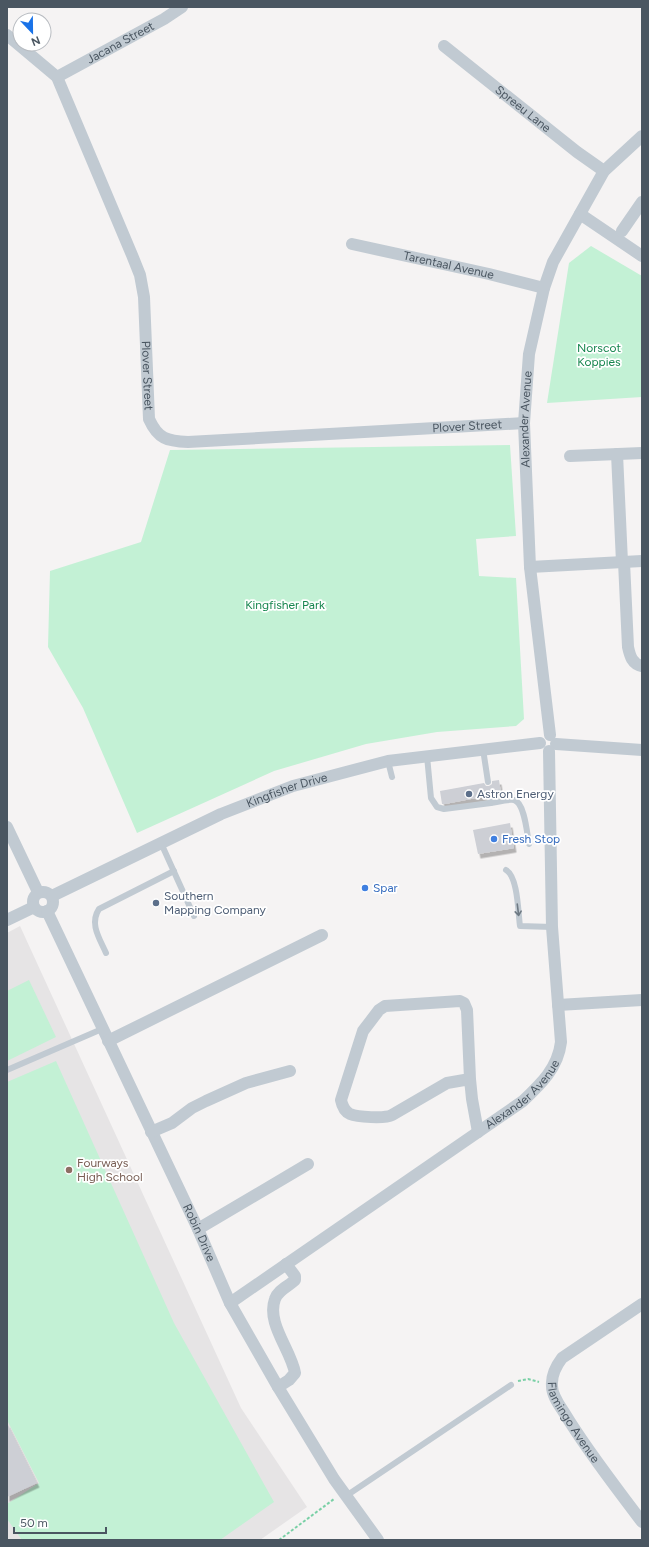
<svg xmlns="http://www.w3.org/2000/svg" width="649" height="1547" font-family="Figtree,sans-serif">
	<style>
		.education { fill: #e6e4e5 }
		.green { fill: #c3f1d5 }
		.building { fill: #cdcfd5; filter: url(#shadow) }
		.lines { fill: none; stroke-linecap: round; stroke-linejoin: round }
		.path { stroke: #7ad0a6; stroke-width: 2; stroke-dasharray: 3 2; stroke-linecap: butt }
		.service { stroke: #c1cad2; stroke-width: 6 }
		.minor { stroke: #c1cad2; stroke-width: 12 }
		.oneway { stroke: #6e7983 }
		.service-dot { fill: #5c6f8a; stroke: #fff; stroke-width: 1.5 }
		.shop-dot { fill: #3f7fe0; stroke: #fff; stroke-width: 1.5 }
		.education-dot { fill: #8d6e63; stroke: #fff; stroke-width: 1.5 }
		.labels { text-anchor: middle; stroke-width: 3.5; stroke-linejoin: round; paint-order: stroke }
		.street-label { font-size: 12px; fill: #4a5661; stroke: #fff }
		.park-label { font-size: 12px; fill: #17864f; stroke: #fff }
		.service-label { font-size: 12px; fill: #4e5e75; stroke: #fff; text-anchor: start }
		.shop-label { font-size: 12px; fill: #366cbe; stroke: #fff; text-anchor: start }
		.education-label { font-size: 12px; fill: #785e54; stroke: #fff; text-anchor: start }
	</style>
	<defs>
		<filter id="shadow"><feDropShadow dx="2.5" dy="4.5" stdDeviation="0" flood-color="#0004"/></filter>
	</defs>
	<rect width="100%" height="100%" fill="#f5f3f3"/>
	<path class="education" d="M 20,926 L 241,1408 L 307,1507 L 260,1540 L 7,1540 L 7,933 Z"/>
	<g class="green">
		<path d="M 591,246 L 642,276 L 642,397 L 547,403 L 569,263 Z"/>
		<path d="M 510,445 L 516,536 L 476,539 L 479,576 L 516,578 L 524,719 L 516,726 L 437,732 L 366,744 L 274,771 L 137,833 L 83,708 L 48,647 L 50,571 L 141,542 L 170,450 Z"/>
		<path d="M 29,980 L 56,1037 L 7,1061 L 7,991 Z"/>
		<path d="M 56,1061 L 174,1323 L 274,1502 L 220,1540 L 22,1540 L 7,1519 L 7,1504 L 39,1483 L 7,1420 L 7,1082 Z"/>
	</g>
	<g class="building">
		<path d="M 499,780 L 501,793 L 494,795 L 492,792 L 489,792 L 486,796 L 445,804 L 442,804 L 440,791 L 484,783 L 486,786 L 489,786 L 492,784 L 492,781 Z"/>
		<path d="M 510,823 L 514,848 L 478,854 L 473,830 Z"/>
		<path d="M 7,1423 L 37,1483 L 7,1497 Z"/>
	</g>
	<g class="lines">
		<g class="path">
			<path d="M 518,1381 L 528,1379 L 539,1382"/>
			<path d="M 279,1540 L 334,1499"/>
		</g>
		<g class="service">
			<path d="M 483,749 L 488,782"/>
			<path d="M 427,756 L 431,798 L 437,807 L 444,809 L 491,803"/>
			<path d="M 388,761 L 392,777"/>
			<path d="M 490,796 L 491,803 C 498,802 507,799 514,800 C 525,803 527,834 529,844"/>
			<path d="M 161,843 L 194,916"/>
			<path d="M 506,870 C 518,877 518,912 520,926 L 552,927"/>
			<path d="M 106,953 C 100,939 89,924 99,909 L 174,871"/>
			<path d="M 7,1070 L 102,1029"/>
			<path d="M 346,1496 L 511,1385"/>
		</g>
		<g class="minor">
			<path id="s1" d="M 7,35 L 57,77 L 132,255 L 140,275 L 144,297 L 149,419 C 158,439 167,441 188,442 L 524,423"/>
			<path id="s2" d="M 444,46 L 577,152 L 604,171"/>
			<path id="s3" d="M 57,77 L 164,19 L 182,7"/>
			<path d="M 580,214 L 642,256"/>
			<path d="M 622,231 L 642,202"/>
			<path id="s4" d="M 352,244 L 489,274 L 544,288"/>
			<path d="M 617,454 L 622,562"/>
			<path d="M 570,456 L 642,453"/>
			<path d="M 624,562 L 628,647 C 630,656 632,664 642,666"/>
			<path d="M 530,567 L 642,561"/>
			<path id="s5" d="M 550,735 L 530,567 L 524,423 L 529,354 L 544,288 L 553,262 L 604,171 L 642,136"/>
			<path d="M 556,744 L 642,750"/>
			<path d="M 7,827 L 38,892"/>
			<circle cx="43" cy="902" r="10"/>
			<path id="s6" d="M 52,896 L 221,814 L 293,786 L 388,761 L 540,743"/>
			<path id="s7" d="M 47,911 L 198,1229 L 230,1303 L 278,1387 L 334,1479 L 378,1540"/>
			<path d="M 7,920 L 34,907"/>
			<path d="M 558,1005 L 642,1000"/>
			<path d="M 108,1041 L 322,935"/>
			<path d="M 470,1079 L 467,1010 L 464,1003 L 460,1001 L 385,1006 L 379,1010 L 363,1031 L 341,1100 C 342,1105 344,1111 350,1114 C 357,1117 385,1119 392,1115 L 447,1083 L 470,1079 L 472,1099 L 478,1132"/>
			<path d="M 151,1132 L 172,1123 L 192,1108 L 206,1101 L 246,1083 L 290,1071"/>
			<path d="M 198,1229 L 308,1164"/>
			<path id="s8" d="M 230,1303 L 523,1101 C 541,1084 558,1068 561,1042 L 552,927 L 549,751"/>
			<path id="s9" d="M 642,1304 L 562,1358 C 556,1366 551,1375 552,1386 C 552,1396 560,1406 565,1414 C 588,1452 616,1487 642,1522"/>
			<path d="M 278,1387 L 289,1380 L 295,1373 C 291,1350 266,1323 275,1299 C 278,1290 289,1286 295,1280 L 295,1276 L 286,1264"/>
		</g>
	</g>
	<defs><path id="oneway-shaft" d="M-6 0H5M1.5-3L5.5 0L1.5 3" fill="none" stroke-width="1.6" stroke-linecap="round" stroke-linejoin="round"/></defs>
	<use class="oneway" href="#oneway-shaft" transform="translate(518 910) rotate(83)"/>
	<g class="service-dot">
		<circle cx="469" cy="794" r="4"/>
		<circle cx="156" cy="903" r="4"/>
	</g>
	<g class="shop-dot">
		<circle cx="494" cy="839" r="4"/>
		<circle cx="365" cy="888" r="4"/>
	</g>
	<circle class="education-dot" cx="69" cy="1170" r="4"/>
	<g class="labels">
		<g class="street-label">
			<text dy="4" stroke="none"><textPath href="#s3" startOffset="72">Jacana Street</textPath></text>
			<text dy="4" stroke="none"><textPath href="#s2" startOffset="101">Spreeu Lane</textPath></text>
			<text dy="4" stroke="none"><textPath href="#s4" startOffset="99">Tarentaal Avenue</textPath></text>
			<text dy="4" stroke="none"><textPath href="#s1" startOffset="381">Plover Street</textPath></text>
			<text dy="4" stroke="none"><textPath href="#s5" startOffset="317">Alexander Avenue</textPath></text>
			<text dy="4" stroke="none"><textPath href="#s1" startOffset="753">Plover Street</textPath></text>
			<text dy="4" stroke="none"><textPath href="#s6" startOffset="258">Kingfisher Drive</textPath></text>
			<text dy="4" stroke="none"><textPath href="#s8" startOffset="360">Alexander Avenue</textPath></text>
			<text dy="4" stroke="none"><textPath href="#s7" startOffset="356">Robin Drive</textPath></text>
			<text dy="4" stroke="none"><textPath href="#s9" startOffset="169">Flamingo Avenue</textPath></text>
		</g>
		<g class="park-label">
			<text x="599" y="352">Norscot<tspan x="599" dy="14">Koppies</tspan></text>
			<text x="285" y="609">Kingfisher Park</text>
		</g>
		<g class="service-label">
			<text x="477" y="798">Astron Energy</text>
			<text x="164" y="900">Southern<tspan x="164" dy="14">Mapping Company</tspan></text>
		</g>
		<g class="shop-label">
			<text x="502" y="843">Fresh Stop</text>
			<text x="373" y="892">Spar</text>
		</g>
		<g class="education-label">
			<text x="77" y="1167">Fourways<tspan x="77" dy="14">High School</tspan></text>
		</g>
	</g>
	<rect width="649" height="1547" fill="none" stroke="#4a5661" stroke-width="16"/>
	<g transform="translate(32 32) rotate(158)"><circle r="19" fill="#ffffff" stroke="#b7bbc0"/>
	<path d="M0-3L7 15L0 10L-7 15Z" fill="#1a73e8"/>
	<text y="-6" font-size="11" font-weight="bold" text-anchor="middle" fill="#4a5661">N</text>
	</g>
	<path d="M14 1527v6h92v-6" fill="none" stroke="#4a5661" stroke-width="2"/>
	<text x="20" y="1527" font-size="12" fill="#4a5661" stroke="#ffffff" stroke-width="3" paint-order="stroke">50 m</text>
</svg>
